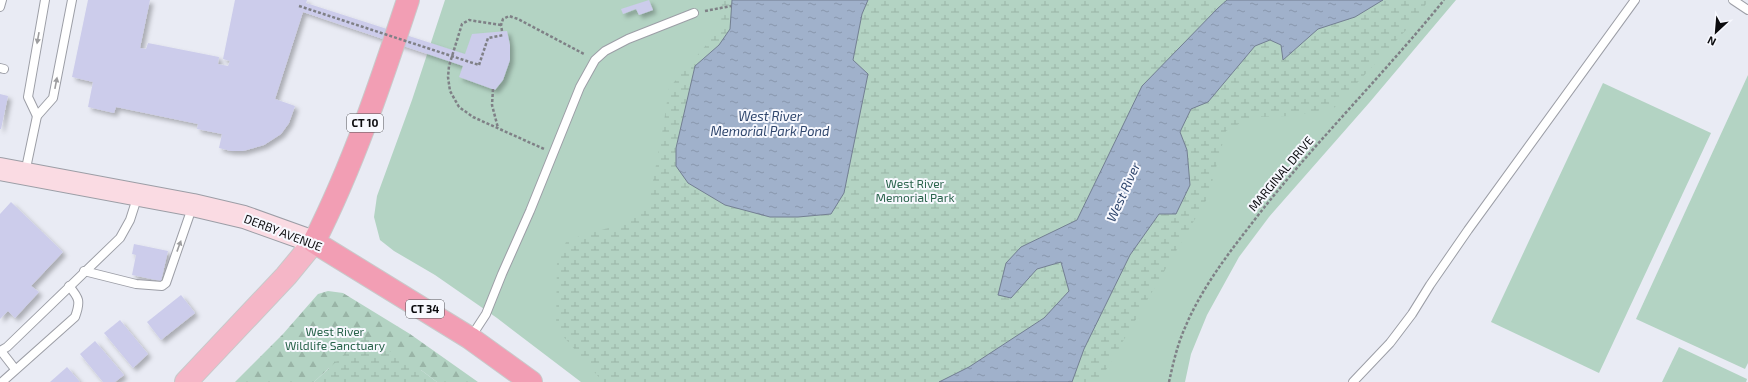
<svg xmlns="http://www.w3.org/2000/svg" width="1748" height="382" font-family="'Exo 2',sans-serif">
	<style>
		.green { fill: #b3d3c3 }
		.forest { fill: url(#forest-firs) }
		.wetland { fill: url(#wetland-marsh) }
		.water { fill: url(#water-ripples); stroke: #737f92 }
		.building { fill: #cccceb; filter: url(#shadow) }
		.lines { fill: none; stroke-linecap: round; stroke-linejoin: round }
		.service-casing { stroke: #9c9ea6; stroke-width: 10 }
		.secondary-casing { stroke: #9c9ea6; stroke-width: 24 }
		.primary-casing { stroke: #c9c9ca; stroke-width: 24 }
		.trunk-casing { stroke: #c9c9ca; stroke-width: 24 }
		.path { stroke: #7f8086; stroke-width: 2.5; stroke-dasharray: 3 2; stroke-linecap: butt }
		.service { stroke: #fff; stroke-width: 8 }
		.secondary { stroke: #fadbe3; stroke-width: 22 }
		.primary { stroke: #f5b6c7; stroke-width: 22 }
		.trunk { stroke: #f29eb4; stroke-width: 22 }
		.path-bridge { stroke: #7f8086; stroke-width: 2.5; stroke-dasharray: 3 2; stroke-linecap: butt }
		.oneway { fill: #9d9d9f }
		.labels { text-anchor: middle; stroke-width: 4; stroke-linejoin: round; paint-order: stroke }
		.shield { fill: #f7f8fe; stroke: #525256; stroke-width: 1 }
		.shield-label { font-size: 11px; font-weight: bold; fill: #0b0b0e }
		.street-label { font-size: 12px; fill: #0b0b0e; stroke: #f7f8fe }
		.park-label { font-size: 12px; fill: #2a644c; stroke: #f7f8fe }
		.water-label { font-size: 13px; font-style: italic; fill: #2f466d; stroke: #f7f8fe }
	</style>
	<defs>
		<pattern id="forest-firs" width="22" height="20" patternUnits="userSpaceOnUse"><rect width="22" height="20" fill="#b3d3c3"/><path d="M5 1l3.5 6h-7zM16 11l3.5 6h-7z" fill="#99b4a6"/></pattern>
		<pattern id="wetland-marsh" width="20" height="14" patternUnits="userSpaceOnUse"><rect width="20" height="14" fill="#b3d3c3"/><path d="M1 5h8M5 5V1M11 12h8M15 12V8" fill="none" stroke="#99b4a6"/></pattern>
		<pattern id="water-ripples" width="26" height="14" patternUnits="userSpaceOnUse"><rect width="26" height="14" fill="#a0b1cb"/><path d="M2 4q2-2 4 0t4 0M15 11q2-2 4 0t4 0" fill="none" stroke="#8897ad"/></pattern>
		<filter id="shadow"><feDropShadow dx="3.5" dy="3.5" stdDeviation="2" flood-color="#0004"/></filter>
	</defs>
	<rect width="100%" height="100%" fill="#e9ebf4"/>
	<g class="green">
		<path d="M 445,0 L 1456,0 L 1369,103 L 1269,217 L 1239,257 L 1207,315 L 1191,354 L 1185,382 L 581,382 L 497,318 L 435,275 L 394,251 L 380,240 L 374,217 L 377,196 L 412,100 Z"/>
		<path d="M 1748,75 L 1748,363 L 1745,369 L 1636,319 Z"/>
		<path d="M 1603,83 L 1711,133 L 1599,373 L 1491,322 Z"/>
		<path d="M 1679,347 L 1747,379 L 1746,382 L 1662,382 Z"/>
	</g>
	<path class="forest" d="M 328,291 L 343,293 L 410,334 L 478,382 L 437,382 L 421,370 L 329,368 L 314,382 L 235,382 L 283,334 L 318,294 Z"/>
	<g class="wetland">
		<path d="M 722,0 L 732,0 L 730,29 L 719,45 L 695,66 L 853,60 L 862,14 L 868,0 L 1227,0 L 1218,8 L 1142,86 L 1077,220 L 1052,231 L 1011,298 L 1037,269 L 1061,262 L 1070,291 L 1044,318 L 969,367 L 939,382 L 603,382 L 556,328 L 557,261 L 567,240 L 622,224 L 649,202 L 663,128 L 669,88 L 707,44 L 721,25 Z"/>
		<path d="M 1383,0 L 1428,0 L 1420,15 L 1334,108 L 1290,116 L 1252,117 L 1226,131 L 1208,197 L 1099,382 L 1072,382 L 1084,349 L 1130,255 L 1159,214 L 1176,213 L 1190,185 L 1187,150 L 1180,132 L 1191,109 L 1208,102 L 1255,46 L 1270,40 L 1281,45 L 1284,60 L 1318,29 L 1355,17 Z"/>
		<path d="M 364,336 L 421,370 L 437,382 L 314,382 Z"/>
	</g>
	<g class="water">
		<path d="M 732,0 L 868,0 L 862,14 L 853,60 L 868,74 L 844,193 L 831,214 L 798,217 L 770,217 L 725,205 L 688,183 L 676,166 L 676,148 L 695,66 L 719,45 L 730,29 Z"/>
		<path d="M 1227,0 L 1383,0 L 1355,17 L 1318,29 L 1283,60 L 1281,45 L 1270,40 L 1255,46 L 1208,102 L 1191,109 L 1180,132 L 1187,150 L 1190,185 L 1176,214 L 1159,214 L 1130,255 L 1084,349 L 1072,382 L 939,382 L 969,367 L 1044,318 L 1069,291 L 1061,262 L 1037,269 L 1011,298 L 998,295 L 1006,263 L 1021,247 L 1077,220 L 1142,86 L 1218,8 Z"/>
	</g>
	<g class="building">
		<path d="M 88,0 L 150,0 L 140,48 L 146,49 L 148,43 L 219,57 L 218,64 L 228,66 L 230,61 L 223,59 L 235,0 L 307,0 L 306,3 L 465,54 L 472,34 L 507,31 L 510,45 L 510,60 L 503,80 L 495,90 L 459,77 L 463,66 L 303,12 L 275,99 L 295,106 L 289,123 L 281,134 L 264,145 L 243,151 L 231,151 L 219,148 L 222,134 L 197,129 L 198,124 L 116,107 L 114,113 L 88,107 L 93,82 L 72,77 Z"/>
		<path d="M 649,0 L 653,10 L 639,15 L 636,9 L 623,14 L 621,9 Z"/>
		<path d="M 0,94 L 8,96 L 1,129 L 0,129 Z"/>
		<path d="M 11,202 L 63,252 L 31,286 L 39,292 L 15,318 L 8,311 L 0,319 L 0,214 Z"/>
		<path d="M 134,244 L 168,251 L 161,281 L 132,275 L 136,255 L 132,254 Z"/>
		<path d="M 181,295 L 195,313 L 161,340 L 147,322 Z"/>
		<path d="M 120,320 L 148,354 L 133,368 L 104,333 Z"/>
		<path d="M 95,341 L 124,375 L 115,382 L 103,382 L 80,354 Z"/>
		<path d="M 67,367 L 80,382 L 50,382 Z"/>
	</g>
	<g class="lines">
		<g class="service-casing">
			<g id="service">
				<path d="M 1733,0 L 1748,10"/>
				<path d="M 0,7 L 2,0"/>
				<path d="M 0,68 L 4,69"/>
				<path d="M 37,116 L 28,97 L 45,0"/>
				<path d="M 25,173 L 37,116 L 53,98 L 72,0"/>
				<path d="M 84,271 L 136,284 L 162,286 L 166,283 L 193,205"/>
				<path d="M 471,337 L 486,314 L 502,274 L 530,211 L 580,87 L 595,60 L 605,51 L 628,39 L 694,13"/>
				<path d="M 0,351 L 7,347 L 120,238 L 130,220 L 138,195"/>
				<path d="M 1,351 L 15,369"/>
				<path d="M 2,382 L 75,317 C 81,301 79,298 69,286"/>
				<path d="M 1353,382 L 1390,343 L 1412,314 L 1430,285 L 1468,230 L 1635,0"/>
			</g>
		</g>
		<g class="secondary-casing">
			<path id="secondary" d="M 0,169 L 193,205 L 244,217 L 314,242"/>
		</g>
		<g class="primary-casing">
			<path id="primary" d="M 186,382 L 286,276 L 314,242"/>
		</g>
		<g class="trunk-casing">
			<path id="trunk" d="M 408,0 C 381,82 353,165 314,242 L 470,338 L 531,382"/>
		</g>
		<g class="path">
			<path d="M 705,11 L 731,6"/>
			<path d="M 501,25 L 469,20 L 462,24 L 449,66 L 448,77 L 450,91 L 459,107 L 473,117 L 544,149"/>
			<path d="M 502,31 L 501,25 L 503,19 L 509,16 L 518,19 L 584,54"/>
			<path d="M 479,65 L 488,38 L 504,35"/>
			<path d="M 493,89 L 492,105 L 498,128"/>
			<path d="M 1169,382 C 1173,364 1177,346 1184,330 C 1199,293 1224,259 1249,227 C 1309,148 1381,78 1444,0"/>
		</g>
		<use href="#service" class="service"/>
		<use href="#secondary" class="secondary"/>
		<use href="#primary" class="primary"/>
		<use href="#trunk" class="trunk"/>
		<path class="path-bridge" d="M 299,6 L 479,65"/>
	</g>
	<defs><path id="oneway-solid" d="M-6-.8H1V-3.2L6.5 0L1 3.2V.8H-6Z"/></defs>
	<g class="oneway">
		<use href="#oneway-solid" transform="translate(38 38) rotate(100)"/>
		<use href="#oneway-solid" transform="translate(56 83) rotate(-79)"/>
		<use href="#oneway-solid" transform="translate(179 246) rotate(-70)"/>
	</g>
	<g class="labels">
		<g class="shield">
			<rect x="347" y="114" width="36" height="18" rx="3"/>
			<rect x="406" y="300" width="38" height="18" rx="3"/>
		</g>
		<g class="shield-label">
			<text x="365" y="127">CT 10</text>
			<text x="425" y="313">CT 34</text>
		</g>
		<g class="street-label">
			<text transform="translate(1281 174) rotate(-50)" y="4">MARGINAL DRIVE</text>
			<text transform="translate(283 233) rotate(21)" y="4">DERBY AVENUE</text>
		</g>
		<g class="park-label">
			<text x="915" y="188">West River<tspan x="915" dy="14">Memorial Park</tspan></text>
			<text x="335" y="336">West River<tspan x="335" dy="14">Wildlife Sanctuary</tspan></text>
		</g>
		<g class="water-label">
			<text x="770" y="121">West River<tspan x="770" dy="15">Memorial Park Pond</tspan></text>
			<text transform="translate(1123 192) rotate(-66)" y="5">West River</text>
		</g>
	</g>
	<g transform="translate(1716 32) rotate(206)" stroke="#f7f8fe" stroke-width="3" paint-order="stroke">
	<path d="M0-3L7 15L0 10L-7 15Z" fill="#0b0b0e"/>
	<text y="-6" font-size="11" font-weight="bold" text-anchor="middle" fill="#0b0b0e">N</text>
	</g>
</svg>
